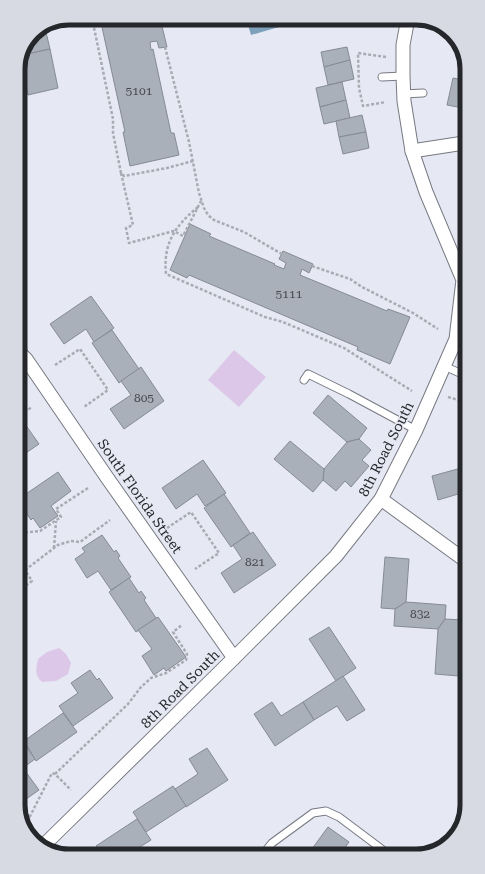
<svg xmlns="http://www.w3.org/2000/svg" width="485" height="874" font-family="'Roboto Serif',serif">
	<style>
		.green { fill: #dcc7e8 }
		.water { fill: #7ea1bb }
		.building { fill: #aab0b9; stroke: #858b93 }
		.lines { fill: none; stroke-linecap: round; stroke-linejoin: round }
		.lane-casing { stroke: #777982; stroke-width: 9 }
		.street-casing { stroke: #777982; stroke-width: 15 }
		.path { stroke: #a9abb3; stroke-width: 2.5; stroke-dasharray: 3 2; stroke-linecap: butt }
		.lane { stroke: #fff; stroke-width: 7 }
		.street { stroke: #fff; stroke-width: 13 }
		.labels { text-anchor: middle; stroke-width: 3; stroke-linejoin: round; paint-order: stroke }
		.number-label { font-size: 12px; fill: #47494e }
		.street-label { font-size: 14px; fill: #26272b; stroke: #e6e8f3 }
		.rim { fill: none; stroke: #26272b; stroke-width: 5 }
	</style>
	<rect width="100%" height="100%" fill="#e6e8f3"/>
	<g class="green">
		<path d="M 234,350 L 266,377 L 239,407 L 208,380 Z"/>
		<path d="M 59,648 L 66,654 L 71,663 L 68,674 L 56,681 L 42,682 C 34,674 36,670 38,659 L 47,652 Z"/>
	</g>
	<path class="water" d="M 246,18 L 277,18 L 279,27 L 251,35 Z"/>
	<g class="building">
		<path d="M 100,18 L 144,18 L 146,25 L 154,24 L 152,18 L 160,18 L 167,47 L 159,48 L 157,41 L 150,42 L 151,50 L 153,49 L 171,133 L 174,133 L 179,155 L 130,166 L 123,132 L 125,132 Z"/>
		<path d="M 45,28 L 50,49 L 23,55 L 33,33 Z"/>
		<path d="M 347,47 L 350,60 L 324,67 L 321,52 Z"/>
		<path d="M 50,49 L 58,88 L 28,95 L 21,60 L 23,55 Z"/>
		<path d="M 350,60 L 354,79 L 328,85 L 324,67 Z"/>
		<path d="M 453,78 L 463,80 L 463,108 L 447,105 Z"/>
		<path d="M 342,82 L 346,100 L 320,107 L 316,88 Z"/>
		<path d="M 346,100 L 350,118 L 324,124 L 320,107 Z"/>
		<path d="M 362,115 L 366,132 L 339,137 L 336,121 Z"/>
		<path d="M 366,132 L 369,148 L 343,154 L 339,137 Z"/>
		<path d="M 190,224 L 211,234 L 209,236 L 275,264 L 274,265 L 284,269 L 286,263 L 279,259 L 283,251 L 313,264 L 309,273 L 302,269 L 300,275 L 387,311 L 388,309 L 410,317 L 390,364 L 357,350 L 358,347 L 189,275 L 187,278 L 170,270 Z"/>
		<path d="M 91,296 L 114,328 L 94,342 L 86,329 L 64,344 L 50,324 Z"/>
		<path d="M 112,330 L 139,369 L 119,383 L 92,343 Z"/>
		<path d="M 141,367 L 164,401 L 124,429 L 110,409 L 131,395 L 121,381 Z"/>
		<path d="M 328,395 L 367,428 L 359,439 L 347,442 L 313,413 Z"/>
		<path d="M 25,424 L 39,444 L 20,457 L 20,428 Z"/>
		<path d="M 359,439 L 371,450 L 362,460 L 369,466 L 351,487 L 345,481 L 336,491 L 323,480 L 324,469 L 347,442 Z"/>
		<path d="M 290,441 L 324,469 L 323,480 L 313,492 L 274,459 Z"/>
		<path d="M 203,460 L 226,493 L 205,506 L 197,494 L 176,509 L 162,488 Z"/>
		<path d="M 465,467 L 465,492 L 438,500 L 432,476 Z"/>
		<path d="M 58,472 L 71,491 L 51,506 L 58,516 L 40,528 L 33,518 L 31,520 L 20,504 L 20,498 Z"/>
		<path d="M 224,494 L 250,533 L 231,547 L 204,508 Z"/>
		<path d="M 253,532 L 276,565 L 234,593 L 221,573 L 242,559 L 233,545 Z"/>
		<path d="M 102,535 L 114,552 L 116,550 L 120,556 L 118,558 L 131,577 L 111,590 L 98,571 L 87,578 L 75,559 L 85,552 L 82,548 Z"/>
		<path d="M 385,557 L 409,559 L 406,602 L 395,609 L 381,608 Z"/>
		<path d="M 129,578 L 139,593 L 141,591 L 146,598 L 144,600 L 156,618 L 136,632 L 109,592 Z"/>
		<path d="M 406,602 L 446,605 L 445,619 L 438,629 L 394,626 L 395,609 Z"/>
		<path d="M 158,617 L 186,657 L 166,671 L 164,668 L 154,675 L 142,656 L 152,649 L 138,630 Z"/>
		<path d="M 445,619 L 463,620 L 459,676 L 435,674 L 438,629 Z"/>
		<path d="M 329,627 L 356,668 L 336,681 L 309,639 Z"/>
		<path d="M 90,670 L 97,680 L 99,678 L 113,698 L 73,726 L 59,706 L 78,693 L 71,683 Z"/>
		<path d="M 343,676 L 365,710 L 347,721 L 337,706 L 314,720 L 303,702 Z"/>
		<path d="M 272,702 L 281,716 L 303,702 L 314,720 L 275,746 L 254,714 Z"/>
		<path d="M 63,713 L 77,732 L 36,761 L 24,741 Z"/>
		<path d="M 21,739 L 35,759 L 23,768 L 39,790 L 22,802 Z"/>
		<path d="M 207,748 L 228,780 L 186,807 L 175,789 L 198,774 L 189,759 Z"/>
		<path d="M 173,786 L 186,806 L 146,832 L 133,812 Z"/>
		<path d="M 137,819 L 151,840 L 127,855 L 102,856 L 96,846 Z"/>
		<path d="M 328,827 L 349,842 L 341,853 L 309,853 Z"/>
		<path d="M 285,848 L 294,854 L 281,854 Z"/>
	</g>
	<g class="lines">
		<g class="lane-casing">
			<g id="lane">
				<path d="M 414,18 L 436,26"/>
				<path d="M 382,77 L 403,76"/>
				<path d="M 403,94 L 423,93"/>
				<path d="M 19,302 L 21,300"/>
				<path d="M 444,366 L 462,374"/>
				<path d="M 304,380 L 308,374 L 349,394 L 416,430"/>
				<path d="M 263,854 L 272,843 L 313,813 L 326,811 L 339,817 L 387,853"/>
			</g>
		</g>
		<g class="street-casing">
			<g id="street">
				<path d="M 412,151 L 464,143"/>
				<path d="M 20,353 L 26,359 L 108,479 L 234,658"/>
				<path d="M 381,499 L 466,561"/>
				<path d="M 41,848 L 234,658 L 336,556 L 381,499 L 416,430 L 456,339 L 463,280 L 426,192 L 412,151 L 404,101 L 403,76 L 403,45 L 408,18"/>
			</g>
		</g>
		<g class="path">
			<path d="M 92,18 L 113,119 L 113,133 L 121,173 L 124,176 L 167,168 L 193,161"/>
			<path d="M 165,47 L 189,142 L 199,193 L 204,208 L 208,215 L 214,220 L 244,232 L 282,254"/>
			<path d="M 386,57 L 358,53 L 359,88 L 363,106 L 386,102"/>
			<path d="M 121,173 L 133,225 L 126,228 L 129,243 L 174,231 L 183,236 L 201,201"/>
			<path d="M 198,207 C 175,226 163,243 166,274 L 265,317 L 283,322 L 344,348 L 412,391"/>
			<path d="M 312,266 L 350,279 L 362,287 L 413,313 L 438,329"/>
			<path d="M 55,365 L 80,349 L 108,390 L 84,407"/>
			<path d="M 448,397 L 465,402"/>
			<path d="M 20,415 L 32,407"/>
			<path d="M 167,528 L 191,512 L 219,553 L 195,569"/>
			<path d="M 20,533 L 40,531 L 61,517 L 56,509 L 88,488"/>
			<path d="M 54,548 L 56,521"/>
			<path d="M 21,564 L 32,581 L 21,589"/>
			<path d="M 25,570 L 58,545 L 71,541 L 80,542 L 110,520"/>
			<path d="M 55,774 L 128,704 L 141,687 L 151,678 L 166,673 L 186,660 L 187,654 L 173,632 L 182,625"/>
			<path d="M 25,826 L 52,773 L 55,774 L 71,790"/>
		</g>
		<use href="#lane" class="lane"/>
		<use href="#street" class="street"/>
	</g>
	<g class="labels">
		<g class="number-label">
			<text x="139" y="95">5101</text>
			<text x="289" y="298">5111</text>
			<text x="144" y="402">805</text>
			<text x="255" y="566">821</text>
			<text x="420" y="618">832</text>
		</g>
		<g class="street-label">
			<text transform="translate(386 449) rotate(-63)" y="5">8th Road South</text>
			<text transform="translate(140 496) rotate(55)" y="5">South Florida Street</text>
			<text transform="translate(180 689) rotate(-45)" y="5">8th Road South</text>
		</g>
	</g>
	<path d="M0 0H485V874H0ZM69 25H416A44 44 0 0 1 460 69V805A44 44 0 0 1 416 849H69A44 44 0 0 1 25 805V69A44 44 0 0 1 69 25Z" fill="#d7d9e3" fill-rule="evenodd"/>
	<path class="rim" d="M69 25H416A44 44 0 0 1 460 69V805A44 44 0 0 1 416 849H69A44 44 0 0 1 25 805V69A44 44 0 0 1 69 25Z"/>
</svg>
